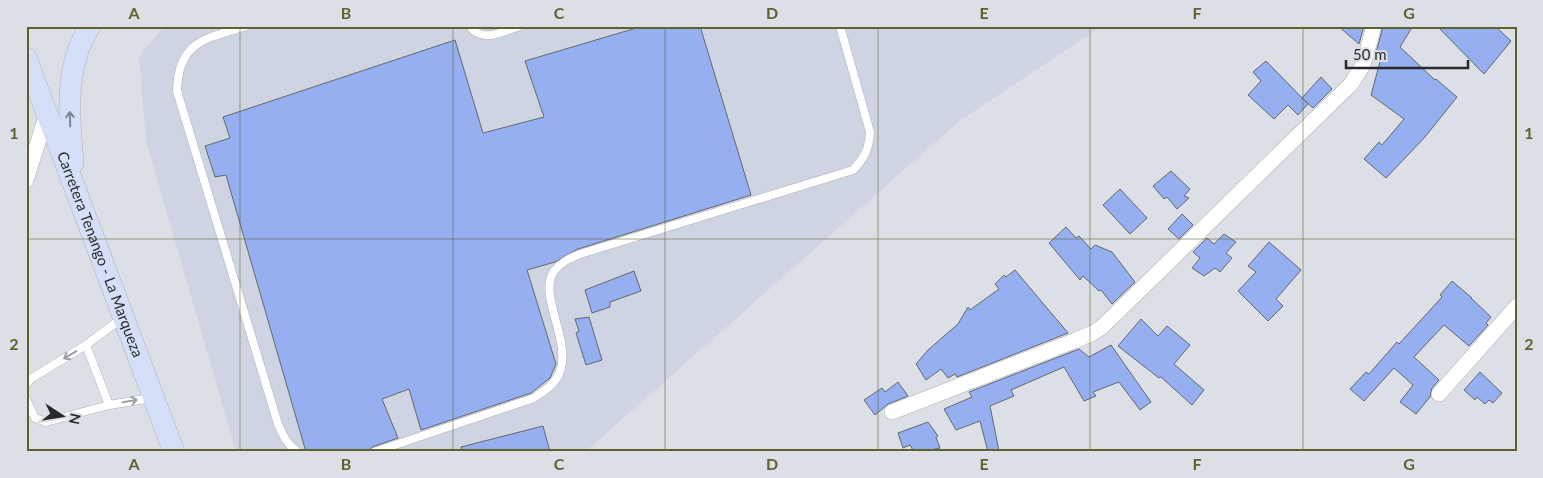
<svg xmlns="http://www.w3.org/2000/svg" width="1543" height="478" font-family="Lato,sans-serif">
	<style>
		.built { fill: #cfd4e2 }
		.building { fill: #95aff0; stroke: #64676d }
		.lines { fill: none; stroke-linecap: round; stroke-linejoin: round }
		.service-casing { stroke: #adb0b7; stroke-width: 9 }
		.minor-casing { stroke: #adb0b7; stroke-width: 16 }
		.secondary-casing { stroke: #adb0b7; stroke-width: 22 }
		.service { stroke: #fff; stroke-width: 8 }
		.minor { stroke: #fff; stroke-width: 15 }
		.secondary { stroke: #d6dff8; stroke-width: 21 }
		.oneway { stroke: #7f8492 }
		.oneway2 { stroke: #9e9fa0 }
		.grid { fill: none; stroke: #5f612e; stroke-width: 1; stroke-opacity: 0.55 }
		.labels { text-anchor: middle; stroke-width: 4; stroke-linejoin: round; paint-order: stroke }
		.street-label { font-size: 15px; fill: #28292b; stroke: #dcdfe6 }
		.neatline { fill: none; stroke: #5f612e; stroke-width: 2 }
		.grid-label { font-size: 16px; text-anchor: middle; font-weight: bold; fill: #5f612e }
	</style>
	<rect width="100%" height="100%" fill="#dcdfe6"/>
	<path class="built" d="M 165,26 L 1102,26 L 958,122 L 585,452 L 236,452 L 146,141 L 139,56 Z"/>
	<g class="building">
		<path d="M 643,26 L 700,26 L 751,195 L 578,249 L 555,262 L 527,270 L 556,364 L 550,378 L 531,393 L 421,430 L 409,389 L 382,399 L 398,438 L 372,447 L 368,452 L 306,452 L 226,175 L 215,177 L 205,146 L 230,138 L 223,117 L 455,40 L 483,133 L 544,117 L 525,61 Z"/>
		<path d="M 1338,26 L 1364,26 L 1359,44 Z"/>
		<path d="M 1383,26 L 1413,26 L 1400,47 L 1435,80 L 1436,79 L 1457,97 L 1425,137 L 1386,178 L 1364,159 L 1379,142 L 1382,145 L 1404,119 L 1371,95 L 1380,62 L 1375,57 Z"/>
		<path d="M 1437,26 L 1495,26 L 1511,41 L 1484,74 Z"/>
		<path d="M 1266,61 L 1308,104 L 1298,115 L 1288,105 L 1274,119 L 1248,95 L 1261,81 L 1253,72 Z"/>
		<path d="M 1321,77 L 1332,89 L 1313,108 L 1302,98 Z"/>
		<path d="M 1171,171 L 1190,189 L 1184,196 L 1189,198 L 1177,209 L 1167,197 L 1164,199 L 1153,186 Z"/>
		<path d="M 1120,189 L 1147,218 L 1130,234 L 1103,205 Z"/>
		<path d="M 1182,214 L 1193,225 L 1179,239 L 1168,229 Z"/>
		<path d="M 1066,227 L 1076,238 L 1079,236 L 1091,249 L 1095,245 L 1112,252 L 1135,282 L 1112,304 L 1101,290 L 1099,291 L 1083,276 L 1080,280 L 1049,243 Z"/>
		<path d="M 1224,234 L 1236,242 L 1226,253 L 1232,258 L 1220,272 L 1215,268 L 1204,276 L 1192,268 L 1200,258 L 1193,252 L 1207,238 L 1214,244 Z"/>
		<path d="M 1269,242 L 1301,270 L 1276,299 L 1283,306 L 1268,321 L 1238,291 L 1256,272 L 1248,266 Z"/>
		<path d="M 1015,270 L 1068,333 L 957,377 L 955,374 L 948,378 L 941,369 L 926,380 L 916,364 L 928,350 L 958,324 L 968,307 L 970,310 L 999,289 L 995,284 L 1004,275 L 1006,277 Z"/>
		<path d="M 634,271 L 641,291 L 610,302 L 610,307 L 592,313 L 585,290 Z"/>
		<path d="M 1452,281 L 1472,298 L 1471,298 L 1491,317 L 1486,323 L 1488,325 L 1469,346 L 1444,325 L 1414,357 L 1439,380 L 1432,388 L 1430,397 L 1416,414 L 1400,402 L 1413,385 L 1394,368 L 1364,401 L 1350,389 L 1366,372 L 1369,374 L 1397,342 L 1399,344 L 1442,297 L 1440,295 Z"/>
		<path d="M 589,317 L 602,360 L 586,365 L 576,333 L 579,331 L 575,319 Z"/>
		<path d="M 1141,319 L 1158,336 L 1167,326 L 1190,345 L 1174,364 L 1204,390 L 1192,405 L 1161,377 L 1159,378 L 1118,346 Z"/>
		<path d="M 1111,345 L 1151,402 L 1140,410 L 1119,382 L 1093,392 L 1096,396 L 1084,401 L 1064,367 L 1011,390 L 1014,396 L 990,406 L 999,451 L 988,452 L 980,421 L 956,430 L 944,409 L 972,397 L 969,392 L 1079,349 L 1089,357 Z"/>
		<path d="M 1480,372 L 1502,393 L 1493,403 L 1489,400 L 1485,404 L 1477,397 L 1475,400 L 1464,390 Z"/>
		<path d="M 898,382 L 908,396 L 888,404 L 875,415 L 864,400 L 882,388 L 885,392 Z"/>
		<path d="M 928,422 L 938,436 L 936,437 L 940,448 L 922,452 L 914,452 L 910,445 L 903,448 L 898,433 Z"/>
		<path d="M 543,426 L 550,452 L 462,452 L 461,447 Z"/>
	</g>
	<g class="lines">
		<g class="service-casing">
			<g id="service">
				<path d="M 247,26 C 206,38 178,41 177,91 L 278,424 C 283,435 287,445 298,452"/>
				<path d="M 470,26 C 481,44 504,31 520,26"/>
				<path d="M 86,345 L 109,405"/>
				<path d="M 26,385 L 32,378 L 86,345 L 122,318"/>
				<path d="M 26,399 L 35,418 L 46,422 L 109,405 L 151,398"/>
				<path d="M 374,452 L 534,398 C 544,391 554,385 559,374 C 573,341 537,295 554,271 C 561,262 570,258 580,254 L 853,170 C 865,157 869,149 870,132 L 840,26"/>
			</g>
		</g>
		<g class="minor-casing">
			<g id="minor">
				<path d="M 26,180 L 47,114"/>
				<path d="M 1439,394 L 1517,306"/>
				<path d="M 892,412 L 1074,341 L 1093,333 L 1102,327 L 1351,84 L 1363,65 L 1374,26"/>
			</g>
		</g>
		<g class="secondary-casing">
			<g id="secondary">
				<path id="s1" d="M 26,58 L 174,452"/>
				<path d="M 73,163 C 70,127 66,89 77,54 C 79,45 85,35 90,26"/>
			</g>
		</g>
		<use href="#service" class="service"/>
		<use href="#minor" class="minor"/>
		<use href="#secondary" class="secondary"/>
	</g>
	<defs><path id="oneway-shaft" d="M-6 0H5M1.5-3L5.5 0L1.5 3" fill="none" stroke-width="1.6" stroke-linecap="round" stroke-linejoin="round" transform="scale(1.25)"/></defs>
	<use class="oneway" href="#oneway-shaft" transform="translate(70 119) rotate(-92)"/>
	<g class="oneway2">
		<use href="#oneway-shaft" transform="translate(70 355) rotate(149)"/>
		<use href="#oneway-shaft" transform="translate(130 401) rotate(-10)"/>
	</g>
	<path class="grid" d="M 240,26 L 240,452M 453,26 L 453,452M 665,26 L 665,452M 878,26 L 878,452M 1090,26 L 1090,452M 1303,26 L 1303,452M 26,239 L 1517,239"/>
	<g class="labels">
		<g class="street-label">
			<text dy="5" stroke="none"><textPath href="#s1" startOffset="210">Carretera Tenango - La Marqueza</textPath></text>
		</g>
	</g>
	<rect width="1543" height="478" fill="none" stroke="#dcdfe6" stroke-width="55"/>
	<g transform="translate(62 416) rotate(102)" stroke="#dcdfe6" stroke-width="4" paint-order="stroke">
	<path d="M0-4L9 19L0 12L-9 19Z" fill="#28292b"/>
	<text y="-8" font-size="14" font-weight="bold" text-anchor="middle" fill="#28292b">N</text>
	</g>
	<path d="M1346 60v8h122v-8" fill="none" stroke="#28292b" stroke-width="2.5"/>
	<text x="1353" y="60" font-size="15" fill="#28292b" stroke="#dcdfe6" stroke-width="4" paint-order="stroke">50 m</text>
	<rect x="28" y="28" width="1488" height="422" class="neatline"/>
	<g class="grid-label">
		<text x="134" y="19">A</text>
		<text x="346" y="19">B</text>
		<text x="559" y="19">C</text>
		<text x="772" y="19">D</text>
		<text x="984" y="19">E</text>
		<text x="1197" y="19">F</text>
		<text x="1409" y="19">G</text>
		<text x="14" y="139">1</text>
		<text x="1529" y="139">1</text>
		<text x="14" y="350">2</text>
		<text x="1529" y="350">2</text>
		<text x="134" y="470">A</text>
		<text x="346" y="470">B</text>
		<text x="559" y="470">C</text>
		<text x="772" y="470">D</text>
		<text x="984" y="470">E</text>
		<text x="1197" y="470">F</text>
		<text x="1409" y="470">G</text>
	</g>
</svg>
